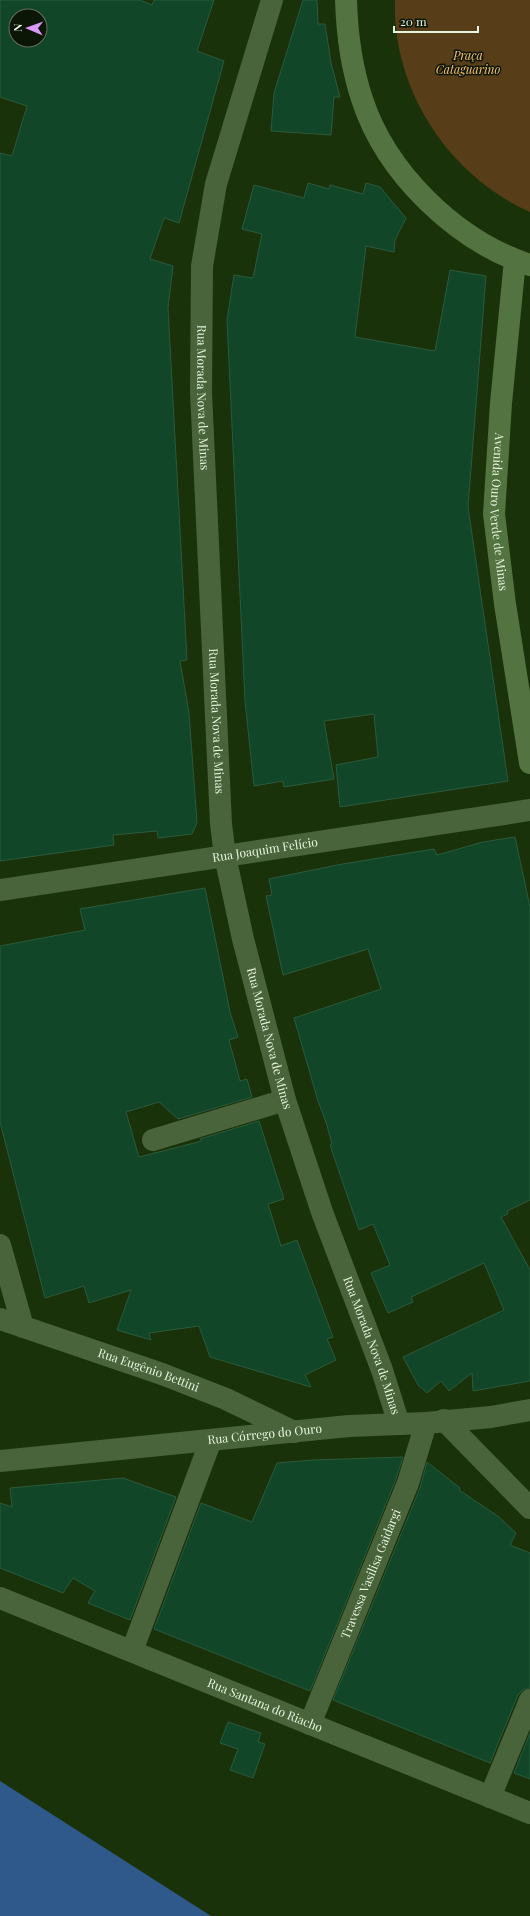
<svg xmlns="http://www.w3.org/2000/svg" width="530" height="1916" font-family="'Playfair Display',serif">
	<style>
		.green { fill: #583e18 }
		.water { fill: #30598b }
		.building { fill: #114629; stroke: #2c5a3d; fill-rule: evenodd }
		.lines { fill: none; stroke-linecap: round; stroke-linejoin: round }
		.street { stroke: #49633a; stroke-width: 22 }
		.secondary { stroke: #537341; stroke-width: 22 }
		.labels { text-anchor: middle; stroke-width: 3; stroke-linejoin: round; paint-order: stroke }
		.park-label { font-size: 12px; font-style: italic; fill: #fdc16b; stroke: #0c1606 }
		.street-label { font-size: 12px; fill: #e7f7df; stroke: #0c1606 }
	</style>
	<rect width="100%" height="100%" fill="#1a3209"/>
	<path class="green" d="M 395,0 L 530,0 L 530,212 C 449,176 392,90 395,0 Z"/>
	<path class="water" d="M 0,1781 L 211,1916 L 0,1916 Z"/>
	<g class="building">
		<path d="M 0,0 L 140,0 L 152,5 L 154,0 L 214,0 L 197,51 L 224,61 L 179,223 L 164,218 L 150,259 L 173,266 L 168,308 L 187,660 L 180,661 L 189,713 L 197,823 L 192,834 L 158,838 L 157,831 L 113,835 L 114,845 L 0,861 L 0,153 L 12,156 L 27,106 L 0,97 ZM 16,16 L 40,16 L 40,40 L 16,40 Z"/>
		<path d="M 303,0 L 317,0 L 318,24 L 325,24 L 331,63 L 340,97 L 334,97 L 331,135 L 271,131 L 274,93 Z"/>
		<path d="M 308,183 L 329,189 L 330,185 L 363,194 L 366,183 L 380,187 L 406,218 L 395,240 L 394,252 L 366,246 L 355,337 L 435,351 L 450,270 L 486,276 L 468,507 L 508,781 L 340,807 L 336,765 L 378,757 L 374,714 L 324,721 L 334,779 L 284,787 L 283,781 L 254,786 L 245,701 L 227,320 L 234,275 L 253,278 L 262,234 L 242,229 L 254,185 L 304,198 Z"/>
		<path d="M 515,837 L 530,907 L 530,1200 L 507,1211 L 508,1214 L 501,1217 L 530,1270 L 530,1381 L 473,1391 L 472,1373 L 449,1391 L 441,1381 L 427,1393 L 418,1385 L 403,1357 L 504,1310 L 484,1263 L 411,1297 L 413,1302 L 388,1313 L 371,1273 L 390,1265 L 373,1224 L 359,1230 L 330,1145 L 332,1144 L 326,1122 L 318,1101 L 294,1018 L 381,989 L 368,949 L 283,975 L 266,896 L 272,895 L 269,879 L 337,865 L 415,852 L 434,849 L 437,855 L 483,842 Z"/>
		<path d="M 205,888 L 230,1012 L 238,1037 L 229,1040 L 240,1081 L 247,1079 L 252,1097 L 178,1119 L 159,1102 L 126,1112 L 139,1157 L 202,1141 L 200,1139 L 259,1121 L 284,1199 L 268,1204 L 281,1246 L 297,1240 L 333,1337 L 327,1339 L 336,1360 L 305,1375 L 311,1387 L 210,1357 L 199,1326 L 149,1333 L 151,1340 L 117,1330 L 131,1290 L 89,1303 L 84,1286 L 45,1298 L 0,1122 L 0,946 L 85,930 L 80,909 Z"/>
		<path d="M 403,1457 L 396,1479 L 310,1691 L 154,1629 L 201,1503 L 252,1522 L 277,1463 L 313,1460 Z"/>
		<path d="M 427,1462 L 460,1488 L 459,1490 L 499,1517 L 516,1533 L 510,1545 L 530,1553 L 530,1688 L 523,1690 L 518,1695 L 490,1763 L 333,1700 L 420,1488 Z"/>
		<path d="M 123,1478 L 176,1497 L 130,1620 L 88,1603 L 95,1591 L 73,1578 L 63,1593 L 0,1568 L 0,1503 L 12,1507 L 10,1488 Z"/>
		<path d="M 228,1722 L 261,1733 L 258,1742 L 265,1744 L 253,1778 L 230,1770 L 238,1749 L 220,1743 Z"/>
		<path d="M 530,1733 L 530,1779 L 514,1773 Z"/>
	</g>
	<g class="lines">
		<g class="street">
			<path id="s1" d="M 272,0 L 216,184 L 202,266 L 201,392 L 221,824 L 225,856 L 243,939 L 285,1100 L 322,1212 L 382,1370 L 399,1424"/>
			<path id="s2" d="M 0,890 L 530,810"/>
			<path d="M 153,1140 L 285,1100"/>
			<path d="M 0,1245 L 23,1327"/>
			<path id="s3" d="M 0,1319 L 162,1374 L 226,1399 L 294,1432"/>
			<path d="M 444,1420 L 530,1508"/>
			<path id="s4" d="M 0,1461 L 349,1426 L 426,1423 L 491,1417 L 530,1410"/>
			<path id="s5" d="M 0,1598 L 530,1813"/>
			<path d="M 132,1651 L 211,1440"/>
			<path id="s6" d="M 310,1724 L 408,1483 L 426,1423"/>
			<path d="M 490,1797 L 530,1700"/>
		</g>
		<g class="secondary">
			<path d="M 346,0 C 347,34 351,66 362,99 C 386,173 456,241 530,265"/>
			<path id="s7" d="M 515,260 L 501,403 L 494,514 L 505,604 L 530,763"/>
		</g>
	</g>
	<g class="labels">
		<g class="park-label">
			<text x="468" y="60">Praça<tspan x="468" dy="14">Cataguarino</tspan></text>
		</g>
		<g class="street-label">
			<text dy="4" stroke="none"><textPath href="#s1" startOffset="407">Rua Morada Nova de Minas</textPath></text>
			<text dy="4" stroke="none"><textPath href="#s7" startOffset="253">Avenida Ouro Verde de Minas</textPath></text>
			<text dy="4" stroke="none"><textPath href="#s1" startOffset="731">Rua Morada Nova de Minas</textPath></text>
			<text dy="4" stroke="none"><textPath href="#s2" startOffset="268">Rua Joaquim Felício</textPath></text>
			<text dy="4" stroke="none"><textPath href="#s1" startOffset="1054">Rua Morada Nova de Minas</textPath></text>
			<text dy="4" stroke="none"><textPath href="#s1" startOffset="1378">Rua Morada Nova de Minas</textPath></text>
			<text dy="4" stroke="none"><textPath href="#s3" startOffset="157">Rua Eugênio Bettini</textPath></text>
			<text dy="4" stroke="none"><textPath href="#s4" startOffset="266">Rua Córrego do Ouro</textPath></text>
			<text dy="4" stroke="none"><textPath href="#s6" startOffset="162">Travessa Vasilisa Gaidargi</textPath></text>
			<text dy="4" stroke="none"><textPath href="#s5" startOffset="286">Rua Santana do Riacho</textPath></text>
		</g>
	</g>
	<g transform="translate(28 28) rotate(272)"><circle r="19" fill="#0c1606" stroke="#64705d"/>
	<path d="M0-3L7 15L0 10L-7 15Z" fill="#d99af7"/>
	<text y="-6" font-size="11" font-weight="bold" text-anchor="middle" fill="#e7f7df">N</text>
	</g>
	<path d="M394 26v6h84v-6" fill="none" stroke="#e7f7df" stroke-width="2"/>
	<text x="400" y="26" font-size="12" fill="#e7f7df" stroke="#0c1606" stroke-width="3" paint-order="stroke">20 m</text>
</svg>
